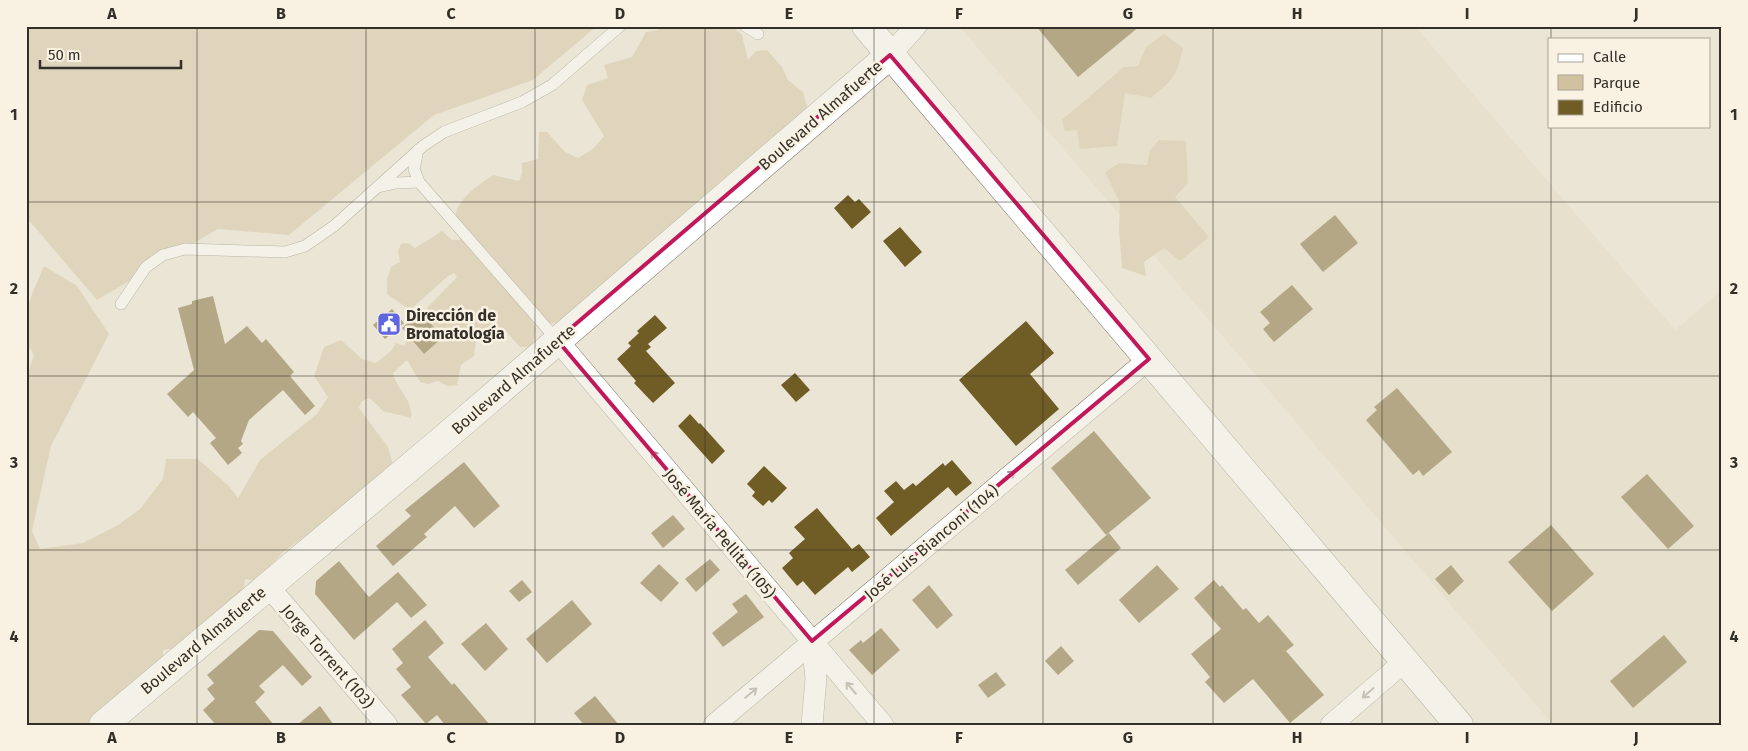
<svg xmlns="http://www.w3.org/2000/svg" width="1748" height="751" font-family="'Fira Sans',sans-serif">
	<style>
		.built { fill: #e1d9c2 }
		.green { fill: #d0c29e }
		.building { fill: #705c25 }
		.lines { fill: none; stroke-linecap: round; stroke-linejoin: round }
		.service-casing { stroke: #807a6c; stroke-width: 12 }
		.minor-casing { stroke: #807a6c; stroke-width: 22 }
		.secondary-casing { stroke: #807a6c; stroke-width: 29 }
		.primary-casing { stroke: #807a6c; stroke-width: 29 }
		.service { stroke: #fff; stroke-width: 11 }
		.minor { stroke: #fff; stroke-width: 21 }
		.secondary { stroke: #fff; stroke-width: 28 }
		.primary { stroke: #fff; stroke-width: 28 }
		.oneway { stroke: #999894 }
		.marked { fill: none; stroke: #c2185b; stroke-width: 4; stroke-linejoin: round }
		.grid { fill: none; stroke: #33302a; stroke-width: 1; stroke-opacity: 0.55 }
		.labels { text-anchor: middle; stroke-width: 5; stroke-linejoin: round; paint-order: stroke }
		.street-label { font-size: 16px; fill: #33302a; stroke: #f9f2e2 }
		.poi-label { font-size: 16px; font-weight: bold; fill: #33302a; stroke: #f9f2e2; text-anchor: start }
		.neatline { fill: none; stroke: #33302a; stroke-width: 2 }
		.grid-label { font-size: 16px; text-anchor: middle; font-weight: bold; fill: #33302a }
	</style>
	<rect width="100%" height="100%" fill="#ebe5d5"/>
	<path class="built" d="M 959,26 L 1415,26 L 1675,330 L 1722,290 L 1722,725 L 1553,725 Z"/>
	<g class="green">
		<path d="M 26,26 L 597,26 L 533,80 L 434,115 L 289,235 L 218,229 L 97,300 L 26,217 Z"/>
		<path d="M 662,26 L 732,26 L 742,35 L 748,60 L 756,51 L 767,50 L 782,67 L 788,80 L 803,92 L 808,110 L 801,120 L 790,123 L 785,133 L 775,144 L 557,323 L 546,323 L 531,318 L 536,329 L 532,347 L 520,347 L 505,330 L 477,331 L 474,356 L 461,365 L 457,385 L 447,386 L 438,381 L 428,384 L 420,382 L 407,360 L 393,373 C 397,391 413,398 411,418 L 383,411 L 370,398 L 362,401 L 359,408 L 388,447 L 393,465 L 338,512 L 281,554 L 262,576 L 253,580 L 245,579 L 244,587 L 240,592 L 177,648 L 163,650 L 163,657 L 113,704 L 88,725 L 26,725 L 26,379 L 34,355 L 26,342 L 26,314 L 32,294 L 44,266 L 77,286 L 109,334 L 51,446 L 32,531 L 40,549 L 83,543 L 118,525 L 140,509 L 163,479 L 166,459 L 198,459 L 229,486 L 238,498 L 260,460 L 317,414 L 328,397 L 314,376 L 324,347 L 341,340 L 362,359 L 376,363 L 391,351 L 396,343 L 405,346 L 406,338 L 420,332 L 428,320 L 427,308 L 457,277 L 454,273 L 447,277 L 410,310 L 387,294 L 387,279 L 391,267 L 400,262 L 398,251 L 401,244 L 408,243 L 415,248 L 442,231 L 452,240 L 460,240 C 460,230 457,229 456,221 C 452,202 480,184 493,175 L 519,181 L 522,173 L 522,163 L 538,159 L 539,132 L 547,132 L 564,151 L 578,158 L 594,148 L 604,136 L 582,100 L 587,85 L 608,78 L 604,65 L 632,57 L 646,32 L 658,30 Z"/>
		<path d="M 1164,34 L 1183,48 C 1177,76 1173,80 1151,98 L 1125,93 L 1117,146 L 1080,149 L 1077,130 L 1065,131 L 1062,120 L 1124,67 L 1138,66 L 1146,47 Z"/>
		<path d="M 1159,140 L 1186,141 L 1188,183 L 1175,197 L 1209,237 L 1180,261 L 1164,248 L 1144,262 L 1146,276 L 1122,268 L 1119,230 L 1120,203 L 1105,172 L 1119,163 L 1147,165 L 1150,150 Z"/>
	</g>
	<g class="building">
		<path d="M 1036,26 L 1140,26 L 1078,77 Z"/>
		<path d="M 848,195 L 855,202 L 859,199 L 871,212 L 852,229 L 834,208 Z"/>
		<path d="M 1335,215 L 1358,243 L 1323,272 L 1300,244 Z"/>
		<path d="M 900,227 L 922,252 L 905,267 L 883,241 Z"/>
		<path d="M 1292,285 L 1313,309 L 1274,342 L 1263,329 L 1270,323 L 1260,312 Z"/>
		<path d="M 213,296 L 225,344 L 247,326 L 262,343 L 266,339 L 294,372 L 290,376 L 315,406 L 305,415 L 283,390 L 249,420 L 241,441 L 243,444 L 238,448 L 242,453 L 228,465 L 210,443 L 216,438 L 193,412 L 188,417 L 167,394 L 194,370 L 178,308 L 192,304 L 192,301 Z"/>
		<path d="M 392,309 L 404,323 L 385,339 L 373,325 Z"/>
		<path d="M 420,312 L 443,337 L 424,354 L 402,328 Z"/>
		<path d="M 655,315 L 667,328 L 648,344 L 651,347 L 646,351 L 675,383 L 653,403 L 634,383 L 636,381 L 617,359 L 631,346 L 628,343 L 639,333 L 637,331 Z"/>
		<path d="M 1026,321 L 1054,353 L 1030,374 L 1059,409 L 1016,446 L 959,380 Z"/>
		<path d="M 795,373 L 810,390 L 796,402 L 781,385 Z"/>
		<path d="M 1397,388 L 1452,452 L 1423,476 L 1419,470 L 1413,475 L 1366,420 L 1377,410 L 1374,407 Z"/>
		<path d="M 690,414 L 699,424 L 700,423 L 725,451 L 712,464 L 678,426 Z"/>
		<path d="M 1094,431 L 1151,498 L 1106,535 L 1051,468 Z"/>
		<path d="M 952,460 L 972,483 L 956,496 L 948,487 L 891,536 L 876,518 L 894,502 L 884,491 L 896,481 L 904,490 L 913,483 L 916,486 L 943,463 L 945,466 Z"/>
		<path d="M 464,462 L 500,506 L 474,528 L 455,506 L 424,534 L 427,537 L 393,566 L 376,546 L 411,516 L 405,510 Z"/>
		<path d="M 764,466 L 787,488 L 772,503 L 769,500 L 763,506 L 752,496 L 755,492 L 747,484 Z"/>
		<path d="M 1647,474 L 1694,526 L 1668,549 L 1621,497 Z"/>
		<path d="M 817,508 L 852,549 L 859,544 L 870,557 L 852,572 L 848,567 L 815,595 L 803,581 L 797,586 L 782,568 L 793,558 L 789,553 L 805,539 L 794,527 Z"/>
		<path d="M 673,515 L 685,529 L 663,548 L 651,533 Z"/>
		<path d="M 1551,525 L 1594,574 L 1552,611 L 1508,562 Z"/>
		<path d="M 1109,533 L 1121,548 L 1078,585 L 1065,570 Z"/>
		<path d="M 710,559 L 720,570 L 696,592 L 685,579 Z"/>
		<path d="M 339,561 L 369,597 L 398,572 L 427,605 L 411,618 L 397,602 L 354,640 L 315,594 L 316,581 Z"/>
		<path d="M 659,564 L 679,583 L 661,602 L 640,583 Z"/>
		<path d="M 1157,565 L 1179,589 L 1139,623 L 1119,600 Z"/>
		<path d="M 1451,565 L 1464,581 L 1449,595 L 1435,579 Z"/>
		<path d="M 522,580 L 532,592 L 519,602 L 509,591 Z"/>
		<path d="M 1214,580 L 1220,587 L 1222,585 L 1243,610 L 1246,608 L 1259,623 L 1268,615 L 1294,645 L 1286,651 L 1324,695 L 1290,723 L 1253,679 L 1224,703 L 1205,682 L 1210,677 L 1191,654 L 1221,629 L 1194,598 Z"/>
		<path d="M 929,585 L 953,615 L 937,629 L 912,600 Z"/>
		<path d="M 746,594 L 764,617 L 723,647 L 712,633 L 738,612 L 732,604 Z"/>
		<path d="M 572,600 L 592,624 L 547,663 L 526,639 Z"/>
		<path d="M 425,620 L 444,643 L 428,657 L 452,685 L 454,683 L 490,725 L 445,725 L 437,715 L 426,724 L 401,695 L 411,687 L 396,669 L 403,663 L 392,649 Z"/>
		<path d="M 486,623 L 508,649 L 485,671 L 461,644 Z"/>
		<path d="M 881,628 L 900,650 L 872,675 L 849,650 L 861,640 L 863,643 Z"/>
		<path d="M 259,630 L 273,631 L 312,677 L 302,686 L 283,665 L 259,686 L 265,692 L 255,702 L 274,725 L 216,725 L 203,710 L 215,699 L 207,689 L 214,683 L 207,675 Z"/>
		<path d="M 1664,635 L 1687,662 L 1633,708 L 1610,681 Z"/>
		<path d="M 1061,646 L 1074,661 L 1058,675 L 1045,661 Z"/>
		<path d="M 996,672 L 1006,685 L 988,698 L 978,685 Z"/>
		<path d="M 595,696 L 619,725 L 584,725 L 574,713 Z"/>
		<path d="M 320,706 L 334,725 L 297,725 Z"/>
	</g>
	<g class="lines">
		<g class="service-casing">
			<g id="service">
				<path d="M 745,26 L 758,34"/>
				<path d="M 418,150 L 414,169 L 419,182 L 557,340"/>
				<path d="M 378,187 L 396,183 L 419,182"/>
				<path d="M 121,304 L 146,267 L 163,255 L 185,249 L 285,252 L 305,246 L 334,226 L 423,146 L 444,132 L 522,102 L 552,85 L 620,26"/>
			</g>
		</g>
		<g class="minor-casing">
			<g id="minor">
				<path d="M 890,55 L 916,26"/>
				<path d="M 557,340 L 883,725"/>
				<path d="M 268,586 L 387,725"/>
				<path d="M 714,725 L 1149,359"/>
				<path d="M 812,725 L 816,678 L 812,641"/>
				<path d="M 1331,725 L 1405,661"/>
			</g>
		</g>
		<g class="secondary-casing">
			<path id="secondary" d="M 103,725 L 441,441 L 890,55"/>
		</g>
		<g class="primary-casing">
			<path id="primary" d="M 866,26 L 1459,725"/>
		</g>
		<use href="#service" class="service"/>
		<use href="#minor" class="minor"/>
		<use href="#secondary" class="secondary"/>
		<use href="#primary" class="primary"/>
	</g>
	<defs><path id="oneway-shaft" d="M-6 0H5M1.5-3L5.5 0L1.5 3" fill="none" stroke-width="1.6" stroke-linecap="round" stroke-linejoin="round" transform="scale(1.25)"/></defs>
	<g class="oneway">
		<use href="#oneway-shaft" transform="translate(656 457) rotate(-130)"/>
		<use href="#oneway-shaft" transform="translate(1009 476) rotate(-40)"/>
		<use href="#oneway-shaft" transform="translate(851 688) rotate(-130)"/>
		<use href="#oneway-shaft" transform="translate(751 693) rotate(-40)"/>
		<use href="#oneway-shaft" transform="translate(1368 693) rotate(139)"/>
	</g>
	<path d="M0 0H1748V751H0ZM 890,55 L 1149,359 L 812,641 L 557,340 Z" fill="#ebe5d5" fill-opacity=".55" fill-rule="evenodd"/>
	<path class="marked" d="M 890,55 L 1149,359 L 812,641 L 557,340 Z"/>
	<path class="grid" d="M 197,26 L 197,725M 366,26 L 366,725M 535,26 L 535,725M 705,26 L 705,725M 874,26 L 874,725M 1043,26 L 1043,725M 1213,26 L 1213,725M 1382,26 L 1382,725M 1551,26 L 1551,39M 1551,126 L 1551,725M 26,202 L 1722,202M 26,376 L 1722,376M 26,550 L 1722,550"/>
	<defs>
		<g id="civic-square" transform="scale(1.25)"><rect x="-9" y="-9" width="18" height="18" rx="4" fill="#6066df" stroke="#f9f2e2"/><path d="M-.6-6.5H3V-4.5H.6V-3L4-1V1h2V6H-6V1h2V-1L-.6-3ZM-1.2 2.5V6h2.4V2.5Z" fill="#fff"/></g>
	</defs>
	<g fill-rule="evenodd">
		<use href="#civic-square" x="389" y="324"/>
	</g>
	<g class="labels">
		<g class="street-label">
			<text transform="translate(820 115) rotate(-41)" y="6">Boulevard Almafuerte</text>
			<text transform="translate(513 379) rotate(-41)" y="6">Boulevard Almafuerte</text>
			<text transform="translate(720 533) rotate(50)" y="6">José María Pellita (105)</text>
			<text transform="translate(931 542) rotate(-40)" y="6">José Luis Bianconi (104)</text>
			<text transform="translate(203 640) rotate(-40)" y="6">Boulevard Almafuerte</text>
			<text transform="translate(328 656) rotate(49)" y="6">Jorge Torrent (103)</text>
		</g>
		<g class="poi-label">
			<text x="406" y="321">Dirección de<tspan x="406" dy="18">Bromatología</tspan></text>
		</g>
	</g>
	<rect width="1748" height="751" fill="none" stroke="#f9f2e2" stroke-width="55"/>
	<rect x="1548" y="38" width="162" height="90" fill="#f9f2e2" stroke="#aaa498"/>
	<rect x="1558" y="54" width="25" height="8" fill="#ffffff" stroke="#aaa498"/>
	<text x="1593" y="62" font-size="15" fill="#33302a">Calle</text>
	<rect x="1558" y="75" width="25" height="15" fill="#d0c29e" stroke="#aaa498"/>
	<text x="1593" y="88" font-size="15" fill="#33302a">Parque</text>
	<rect x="1558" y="100" width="25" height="15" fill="#705c25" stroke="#aaa498"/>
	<text x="1593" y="112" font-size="15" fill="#33302a">Edificio</text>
	<path d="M40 60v8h141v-8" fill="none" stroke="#33302a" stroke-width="2.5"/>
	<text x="48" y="60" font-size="15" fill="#33302a" stroke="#f9f2e2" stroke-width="4" paint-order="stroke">50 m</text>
	<rect x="28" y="28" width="1692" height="696" class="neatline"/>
	<g class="grid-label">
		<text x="112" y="19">A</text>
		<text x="281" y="19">B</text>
		<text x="451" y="19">C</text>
		<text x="620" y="19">D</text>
		<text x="789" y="19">E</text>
		<text x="959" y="19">F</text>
		<text x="1128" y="19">G</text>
		<text x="1297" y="19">H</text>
		<text x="1467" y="19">I</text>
		<text x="1636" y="19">J</text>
		<text x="14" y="120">1</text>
		<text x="1734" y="120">1</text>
		<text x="14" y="294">2</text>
		<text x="1734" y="294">2</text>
		<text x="14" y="468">3</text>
		<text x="1734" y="468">3</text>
		<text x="14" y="642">4</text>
		<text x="1734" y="642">4</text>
		<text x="112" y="743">A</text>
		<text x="281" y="743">B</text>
		<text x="451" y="743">C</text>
		<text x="620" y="743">D</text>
		<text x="789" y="743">E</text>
		<text x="959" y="743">F</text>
		<text x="1128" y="743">G</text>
		<text x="1297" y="743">H</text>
		<text x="1467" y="743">I</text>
		<text x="1636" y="743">J</text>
	</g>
</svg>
